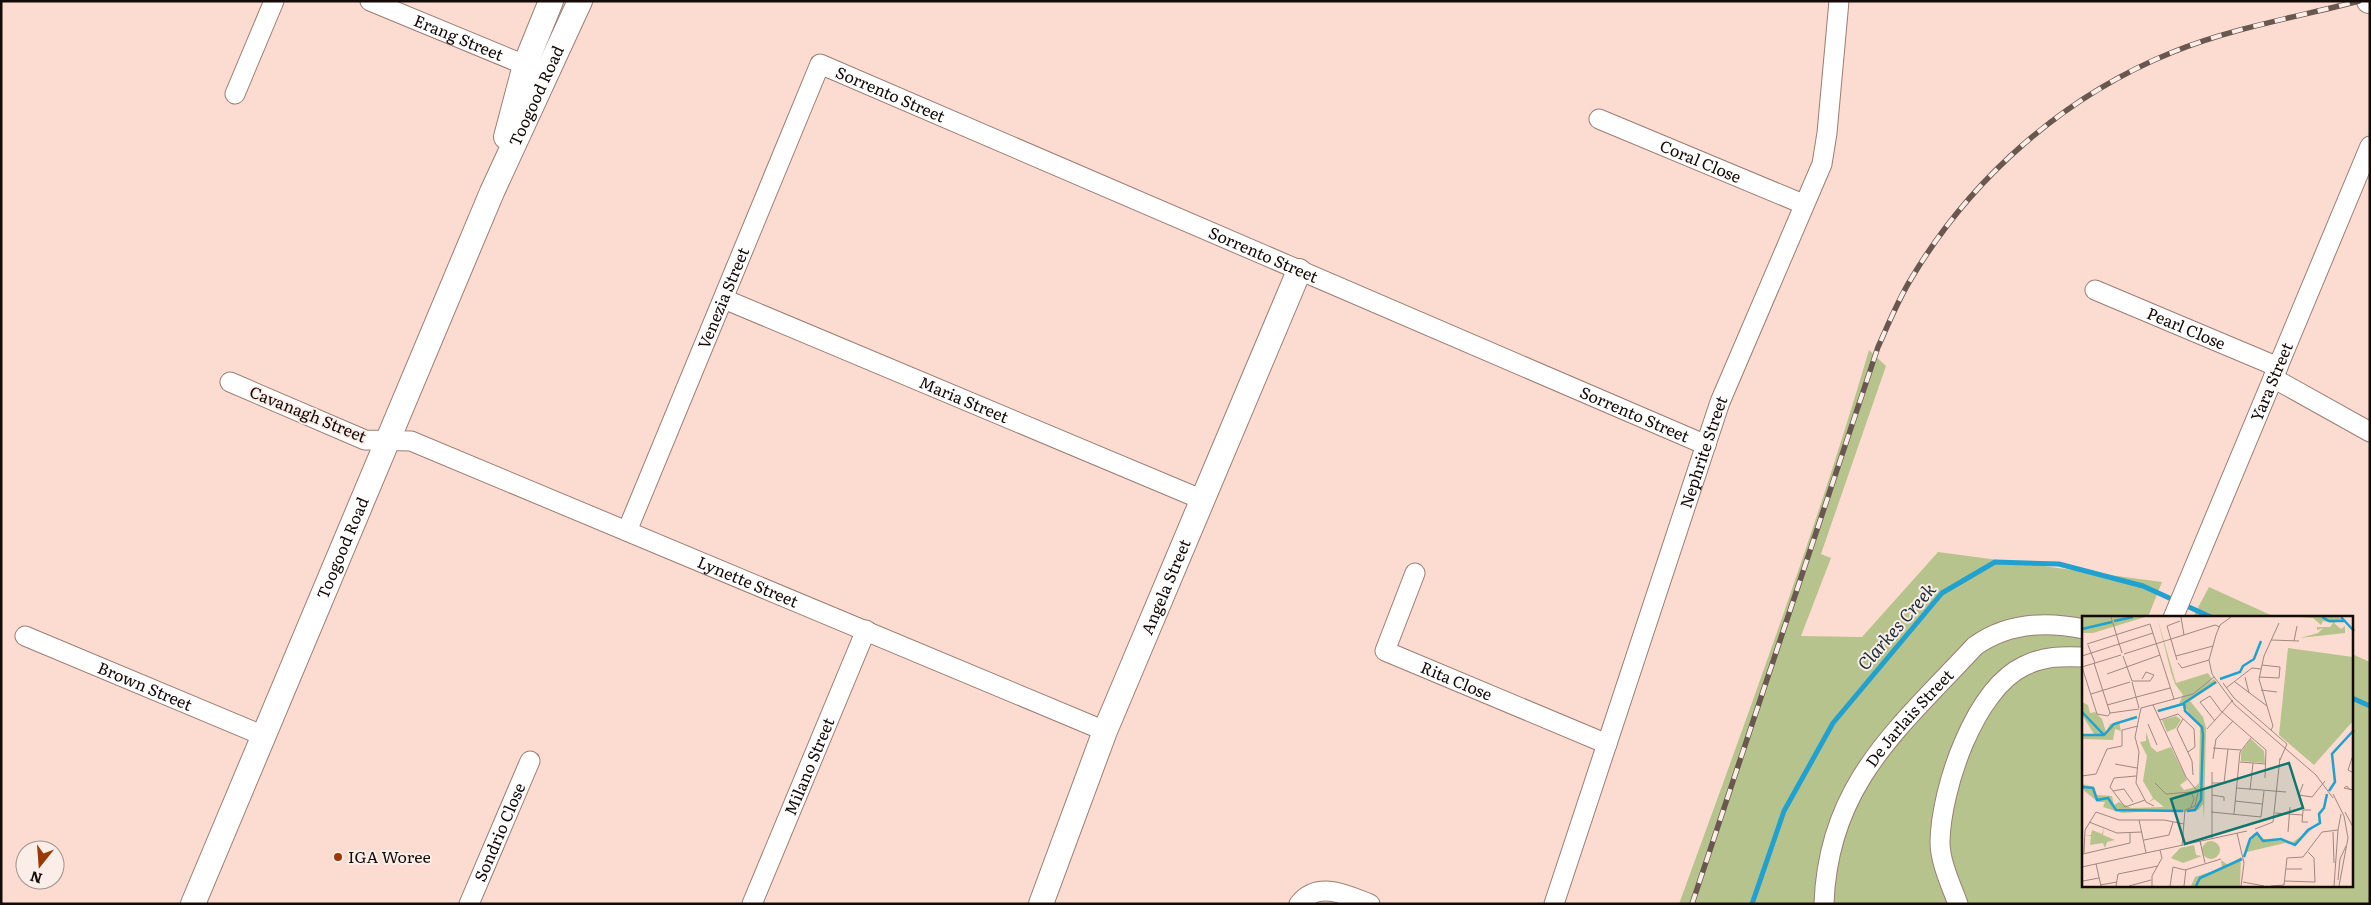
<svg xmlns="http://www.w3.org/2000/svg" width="2371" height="905" font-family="Literata,serif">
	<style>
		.green { fill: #b7c38d }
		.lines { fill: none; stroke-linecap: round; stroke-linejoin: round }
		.stream { stroke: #21a1cf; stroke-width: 5 }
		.minor-casing { stroke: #9b7e74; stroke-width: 21 }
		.tertiary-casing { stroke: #9b7e74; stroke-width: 26 }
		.minor { stroke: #fff; stroke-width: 19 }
		.tertiary { stroke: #fff; stroke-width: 24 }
		.rail-casing { stroke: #695750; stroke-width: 5.5 }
		.rail { stroke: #fbeee9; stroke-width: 4; stroke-dasharray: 11; stroke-linecap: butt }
		.poi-dot { fill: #9c3802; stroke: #fbeee9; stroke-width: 2 }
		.labels { text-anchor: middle; stroke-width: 4; stroke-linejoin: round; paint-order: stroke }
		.street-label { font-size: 16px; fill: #140a07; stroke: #fbeee9 }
		.poi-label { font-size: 16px; fill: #140a07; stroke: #fbeee9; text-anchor: start }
		.water-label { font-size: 18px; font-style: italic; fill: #1b2f38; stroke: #fbeee9 }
		.inset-river { fill: none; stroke: #21a1cf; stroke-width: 2.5 }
		.inset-road { fill: none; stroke: #9f8880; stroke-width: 1 }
		.view { fill: #0f766e; fill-opacity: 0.15; stroke: #0f766e; stroke-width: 2.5 }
		.inset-edge { fill: none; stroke: #140a07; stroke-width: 2.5 }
	</style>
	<rect width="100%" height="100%" fill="#fcdcd0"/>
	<g class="green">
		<path d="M 1869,350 L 1886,366 L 1821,554 L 1831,558 L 1801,636 L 1862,637 L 1938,552 L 2162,582 L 2148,617 L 2084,618 L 2084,886 L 2352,886 L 2352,654 L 2370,662 L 2370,904 L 1679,904 C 1746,720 1814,537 1869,350 Z"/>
		<path d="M 2209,587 L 2275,617 L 2193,617 Z"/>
	</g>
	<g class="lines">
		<g class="stream">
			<path d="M 2352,698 L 2370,706"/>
			<path d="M 1752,904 L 1784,811 L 1833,723 L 1942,593 L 1995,562 L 2059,564 L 2143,586 L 2213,618"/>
		</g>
		<g class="minor-casing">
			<g id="minor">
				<path id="s1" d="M 370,1 L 537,70"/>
				<path d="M 235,94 L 274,1"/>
				<path id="s2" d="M 1599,119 L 1803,204"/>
				<path id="s3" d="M 2095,290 L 2278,367"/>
				<path id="s4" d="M 724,299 L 1203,500"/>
				<path d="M 2273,378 L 2370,432"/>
				<path id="s5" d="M 230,382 L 365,440 L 411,441 L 1105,731"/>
				<path id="s6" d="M 627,531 L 820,64 L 1706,445"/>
				<path id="s7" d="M 1415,573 L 1385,651 L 1607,744"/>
				<path id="s8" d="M 2173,618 L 2370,146"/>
				<path id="s9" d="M 25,636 L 264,736"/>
				<path id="s10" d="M 469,904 L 530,761"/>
				<path id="s11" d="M 752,904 L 866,630"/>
				<path d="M 1299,904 C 1318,880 1347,895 1370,904"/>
				<path id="s12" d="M 1554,904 L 1720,402 L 1822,164 L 1827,133 L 1839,1"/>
				<path id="s13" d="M 1824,904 C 1828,784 1899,728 1975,646 C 2007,623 2046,621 2084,629"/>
				<path d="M 1958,904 C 1951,885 1940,862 1940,842 C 1941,789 1974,690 2024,666 C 2044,656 2062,656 2084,657"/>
			</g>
		</g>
		<g class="tertiary-casing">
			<g id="tertiary">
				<path d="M 2369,1 L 2370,1"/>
				<path d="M 506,137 L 525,65 L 551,1"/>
				<path id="s14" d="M 193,904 L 492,192 L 580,1"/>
				<path id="s15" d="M 1041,904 L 1105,731 L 1299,271"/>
			</g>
		</g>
		<use href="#minor" class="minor"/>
		<use href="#tertiary" class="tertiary"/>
		<g class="rail-casing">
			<path id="rail" d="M 1692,904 L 1878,347 C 1888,325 1898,300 1911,279 C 1971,178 2064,96 2173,52 C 2232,28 2297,17 2359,1"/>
		</g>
		<use href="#rail" class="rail"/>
	</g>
	<circle class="poi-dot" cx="338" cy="857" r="5"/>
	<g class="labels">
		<g class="street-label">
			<text dy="6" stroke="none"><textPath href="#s1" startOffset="96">Erang Street</textPath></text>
			<text dy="6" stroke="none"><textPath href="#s6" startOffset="582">Sorrento Street</textPath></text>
			<text dy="6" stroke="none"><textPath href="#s14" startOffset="878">Toogood Road</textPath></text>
			<text dy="6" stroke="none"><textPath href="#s2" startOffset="110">Coral Close</textPath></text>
			<text dy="6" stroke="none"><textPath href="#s6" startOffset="988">Sorrento Street</textPath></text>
			<text dy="6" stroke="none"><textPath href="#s6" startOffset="252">Venezia Street</textPath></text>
			<text dy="6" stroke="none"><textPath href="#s3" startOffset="99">Pearl Close</textPath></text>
			<text dy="6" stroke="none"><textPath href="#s8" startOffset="256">Yara Street</textPath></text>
			<text dy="6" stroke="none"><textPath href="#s4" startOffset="260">Maria Street</textPath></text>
			<text transform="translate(308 414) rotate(22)" y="6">Cavanagh Street</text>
			<text dy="6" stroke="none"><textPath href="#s6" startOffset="1392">Sorrento Street</textPath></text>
			<text dy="6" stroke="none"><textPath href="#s12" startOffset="476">Nephrite Street</textPath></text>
			<text dy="6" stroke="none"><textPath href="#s14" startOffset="386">Toogood Road</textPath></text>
			<text dy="6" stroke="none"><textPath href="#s5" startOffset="558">Lynette Street</textPath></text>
			<text dy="6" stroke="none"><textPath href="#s15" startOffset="341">Angela Street</textPath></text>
			<text dy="6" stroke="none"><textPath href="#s7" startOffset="161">Rita Close</textPath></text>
			<text dy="6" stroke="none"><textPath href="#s9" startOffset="130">Brown Street</textPath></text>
			<text dy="6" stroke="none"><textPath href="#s13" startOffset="210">De Jarlais Street</textPath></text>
			<text dy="6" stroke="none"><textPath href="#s11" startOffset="149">Milano Street</textPath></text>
			<text dy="6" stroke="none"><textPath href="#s10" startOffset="78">Sondrio Close</textPath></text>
		</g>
		<g class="poi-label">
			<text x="348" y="863">IGA Woree</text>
		</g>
		<g class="water-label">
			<text transform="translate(1897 627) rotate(-49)" y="6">Clarkes Creek</text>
		</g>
	</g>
	<g transform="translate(2082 616)">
		<rect width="271" height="271" fill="#fcdcd0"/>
		<path d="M 0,1 L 63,1 L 11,17 L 0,17 ZM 75,1 L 94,67 L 126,57 L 130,63 L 127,67 L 132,63 L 135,67 L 108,85 L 121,101 L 124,112 L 122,203 L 121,188 L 116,194 L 102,196 L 84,194 L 40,197 L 21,191 L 23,186 L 16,186 L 0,173 L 0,168 L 12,171 L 15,179 L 30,180 L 32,189 L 37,186 L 49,192 L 82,191 L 72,183 L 66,187 L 71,182 L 61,165 L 65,140 L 58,126 L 64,125 L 64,116 L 69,131 L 75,136 L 89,131 L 105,164 L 98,169 L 102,174 L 113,171 L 117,167 L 118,111 L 101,89 L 76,96 L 75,94 L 97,88 L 101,79 L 93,68 L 89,56 ZM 218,1 L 257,1 L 260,4 L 252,7 L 259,13 L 263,10 L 263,17 L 218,22 L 236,17 L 241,12 L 235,14 L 235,11 L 248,11 L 251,7 L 241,5 L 239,9 L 231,2 ZM 206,32 L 271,41 L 271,105 L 232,149 L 197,119 ZM 0,86 L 6,89 L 8,97 L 13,96 L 20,103 L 24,116 L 28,108 L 37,106 L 39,115 L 33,113 L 31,124 L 0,123 L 0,118 L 12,118 L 0,99 ZM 94,100 L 99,104 L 94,112 L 85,116 L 80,104 ZM 169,123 L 182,135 L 183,147 L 159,145 L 159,136 ZM 232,211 L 214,229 L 203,227 L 165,236 L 164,233 L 172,217 L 182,223 L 211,226 ZM 22,212 L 21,219 L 33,224 L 25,226 L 23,232 L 21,227 L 8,229 L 9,220 L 3,219 L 9,219 L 10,214 L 20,218 ZM120 234a9 9 0 1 1 18 0a9 9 0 1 1-18 0ZM 112,229 L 114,239 L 120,240 L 101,247 L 89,242 L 98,232 ZM 159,241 L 158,270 L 109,270 L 113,261 L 140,252 L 139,244 L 146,249 Z" fill="#b7c38d"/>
		<path class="inset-river" d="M 240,1 L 247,5 L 263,5M 259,1 L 272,15M 32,5 L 51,1M 0,13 L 30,6M 138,63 L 158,56 L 161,50 L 172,43 L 179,25M 76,95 L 101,88M 0,96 L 22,119M 0,119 L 22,119 L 32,108 L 55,101M 0,171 L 11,172 L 15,184 L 26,182 L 34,194 L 101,195M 247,175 L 253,166 L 250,138 L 272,114M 105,195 L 113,194 L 119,184 L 121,119 L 120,111 L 103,95 L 102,87 L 134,66M 162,241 L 168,223 L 175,217 L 181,225 L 199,223 L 213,229 L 226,214 L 238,207 L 237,198 L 242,192 L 245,178M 114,270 L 118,262 L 160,243"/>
		<path class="inset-road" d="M 29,1 L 40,37M 99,1 L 102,19M 149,1 L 138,9 L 134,19 L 127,44 L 130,58 L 153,89 L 234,159 L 251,182M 189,24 L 217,25M 212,25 L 215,10M 5,28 L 68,8 L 92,83M 6,29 L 13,47M 42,38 L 133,9 L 138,11M 0,40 L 71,17M 41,40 L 50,65M 94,40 L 131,30M 95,44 L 85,10 L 98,5M 96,47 L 100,52 L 127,44M 0,51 L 15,98 L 26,100 L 28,97 L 12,47M 0,51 L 39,39M 25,58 L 78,39M 163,61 L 167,77M 177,61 L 197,62 L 198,51 L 180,49M 50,65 L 68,65 L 72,59 L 64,56 L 60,63M 50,66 L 57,92M 153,66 L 185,90M 141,67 L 152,82 L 205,128 L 198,144M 144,72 L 170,52 L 179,53M 179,74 L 195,76M 9,78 L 48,66M 25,89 L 88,72M 71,89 L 104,161 L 116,176 L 113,190 L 103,194 L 100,230M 59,92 L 53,121 L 57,136 L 54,167 L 64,186 L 72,190M 59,92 L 111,78 L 132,61M 28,97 L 57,93M 101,103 L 95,113 L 110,145 L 111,159M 78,104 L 96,98 L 112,113 L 113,131 L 106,136M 133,105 L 118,86 L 128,80 L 139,95 L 184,134 L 183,162M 66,108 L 75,129M 125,113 L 151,84M 189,114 L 191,110 L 177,63 L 182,40 L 197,7M 131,132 L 159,134M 272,136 L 266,154 L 272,157M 131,143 L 134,123 L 151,105M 158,146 L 184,148M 33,148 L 55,152M 0,160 L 14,158 L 25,133 L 40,130 L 40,114 L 56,110M 54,160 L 32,162 L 28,171 L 43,191 L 63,184M 73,167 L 84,178 L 109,176 L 112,183 L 109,191M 130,167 L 142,167 L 146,133M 221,168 L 217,179 L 230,181 L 243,165M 265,170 L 267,173 L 271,174 L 262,172 ZM 155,172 L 204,176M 168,174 L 171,147M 31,175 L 42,173 L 51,186M 251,178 L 262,200 L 266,222 L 257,270M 130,179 L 142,181 L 142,185M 153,185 L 180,188M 129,196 L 179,201 L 182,175M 263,196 L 271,211M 193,197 L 220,199M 152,198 L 158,136 L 169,122M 57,204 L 64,237M 7,206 L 35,217 L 60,216M 226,206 L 220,206 L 221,194 L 229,194M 173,213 L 191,206 L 198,142M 256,214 L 259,198M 206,216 L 208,191M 251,216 L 252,247M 155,217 L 162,247 L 159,270M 130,223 L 130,156M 62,224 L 87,219 L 91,206M 119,229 L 118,225 L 123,247M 2,237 L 3,214 L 14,196 L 37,204 L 82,204 L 102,208M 1,238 L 48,227 L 48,217M 14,248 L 19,270M 0,251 L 165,215M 204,253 L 220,253M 256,264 L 258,243 L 264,230M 1,265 L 17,262M 203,265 L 233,266 L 232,242 L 226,236M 161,266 L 182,270M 18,269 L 35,266M 34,270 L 36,258 L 76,250M 47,270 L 69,264M 70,270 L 70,260 L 80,242 L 78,234M 88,270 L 91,251 L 103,254 L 139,243M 102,270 L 104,253M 189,270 L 202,269 L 205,242 L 221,241 L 240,216 L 256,214M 252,270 L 256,214"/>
		<path class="view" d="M 207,147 L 221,192 L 103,228 L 89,183 Z"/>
		<rect width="271" height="271" class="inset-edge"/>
	</g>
	<rect width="2371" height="905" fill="none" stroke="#140a07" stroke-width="5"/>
	<g transform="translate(40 865) rotate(197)"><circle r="24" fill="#fbeee9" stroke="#9f938f"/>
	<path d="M0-4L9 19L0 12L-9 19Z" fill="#9c3802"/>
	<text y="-8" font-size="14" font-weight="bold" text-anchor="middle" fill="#140a07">N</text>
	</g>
</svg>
